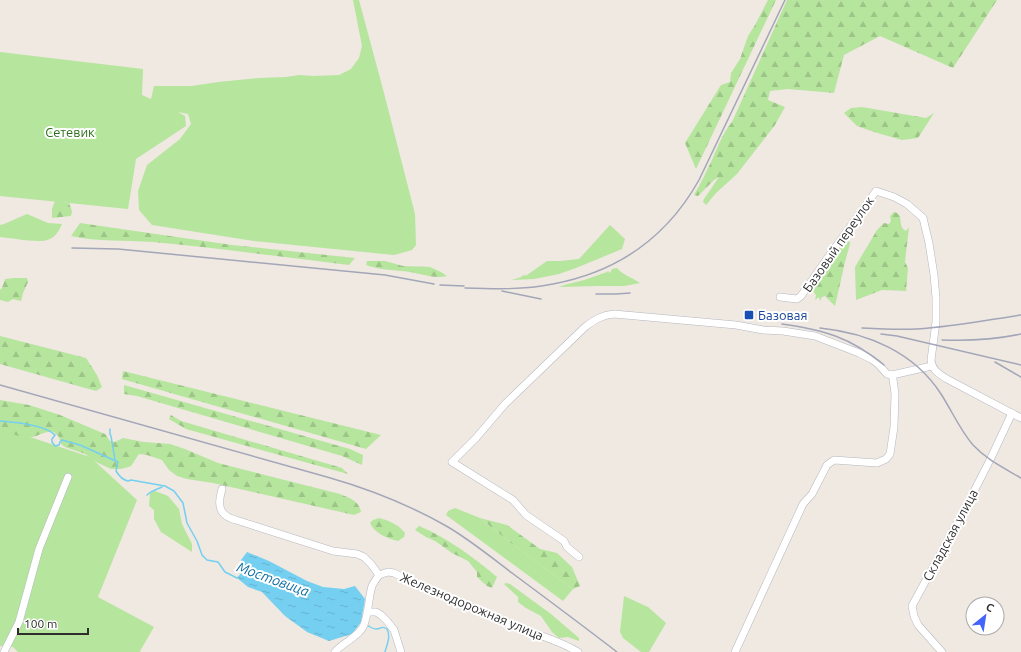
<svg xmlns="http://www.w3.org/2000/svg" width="1021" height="652" font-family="Ubuntu,sans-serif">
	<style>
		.green { fill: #b6e59e }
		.forest { fill: url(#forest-firs) }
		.water { fill: url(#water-ripples) }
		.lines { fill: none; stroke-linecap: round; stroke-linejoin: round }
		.stream { stroke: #75cff0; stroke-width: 1.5 }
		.minor-casing { stroke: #b4b7c1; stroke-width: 8 }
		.minor { stroke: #fff; stroke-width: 7 }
		.rail { stroke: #a3a6b8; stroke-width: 1.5 }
		.transit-dot { fill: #1a4fb4; stroke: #fff; stroke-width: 1.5 }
		.labels { text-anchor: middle; stroke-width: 4; stroke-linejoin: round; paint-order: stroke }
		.park-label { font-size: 13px; fill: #2c6e1b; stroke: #fff }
		.street-label { font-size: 13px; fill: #2e2e2e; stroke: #fff }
		.transit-label { font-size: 13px; fill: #164399; stroke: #fff; text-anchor: start }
		.water-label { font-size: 14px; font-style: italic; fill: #0d6fa3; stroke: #fff }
	</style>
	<defs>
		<pattern id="forest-firs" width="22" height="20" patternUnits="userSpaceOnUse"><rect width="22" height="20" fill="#b6e59e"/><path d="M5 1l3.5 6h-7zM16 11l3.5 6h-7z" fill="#9dc588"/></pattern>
		<pattern id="water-ripples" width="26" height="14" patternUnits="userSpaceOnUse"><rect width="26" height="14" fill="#75cff0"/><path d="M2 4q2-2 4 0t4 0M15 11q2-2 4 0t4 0" fill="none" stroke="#66b2ce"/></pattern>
	</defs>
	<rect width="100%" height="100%" fill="#efe9e1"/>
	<g class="green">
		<path d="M 353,0 L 359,0 L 384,93 L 415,214 L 416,245 L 412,250 L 394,255 L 254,241 L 152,225 L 139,210 L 138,191 L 147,165 L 180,139 L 191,124 L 188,114 L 178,112 L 185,116 L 186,126 L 136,159 L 128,209 L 0,196 L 0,52 L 143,69 L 142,95 L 151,99 L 154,86 L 192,86 L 218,82 L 259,78 L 286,77 L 299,75 L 313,76 L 339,75 L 351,69 L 359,58 L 362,46 Z"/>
		<path d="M 27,214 L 48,223 L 62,224 C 59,231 55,238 47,240 C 38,243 11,238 0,237 L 0,225 L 4,224 Z"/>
		<path d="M 610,225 L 625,239 L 622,249 L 576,268 L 559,274 L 534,279 L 512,280 L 521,277 L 525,274 L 524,276 L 527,275 L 547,261 L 560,261 L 579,259 Z"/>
		<path d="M 617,268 C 623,275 631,277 640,283 L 624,286 L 599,286 L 559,287 L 564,285 L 584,280 L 607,272 L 608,271 L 610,273 L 612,269 Z"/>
		<path d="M 0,427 L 90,457 L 137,500 L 98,597 L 154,627 L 140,651 L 141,652 L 18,652 L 13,647 L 0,646 Z"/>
		<path d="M 155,491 L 168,496 L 179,509 L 182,524 L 192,544 L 192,552 L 161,532 L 154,519 L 154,510 L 149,506 L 150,493 Z"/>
		<path d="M 455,508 L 480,518 L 511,543 L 573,589 L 563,601 L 446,515 L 448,511 Z"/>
		<path d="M 506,583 L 510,584 L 551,614 L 579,638 L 579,641 L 568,637 L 559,638 L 552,632 L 541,616 L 526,608 L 518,602 L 518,597 L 504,584 Z"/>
		<path d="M 624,596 L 648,607 L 666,623 L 649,652 L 641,652 L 623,638 L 620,632 Z"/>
	</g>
	<g class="forest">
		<path d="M 768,0 L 776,0 L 696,169 L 685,143 L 721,85 L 730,82 L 731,73 L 740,59 L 748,36 L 755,25 Z"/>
		<path d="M 787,0 L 997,0 L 953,68 L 880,36 L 844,55 L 834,93 L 788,89 L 770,91 L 768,100 L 785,107 L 775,125 L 737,174 L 716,193 L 706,205 L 703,202 L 704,199 L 719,177 L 714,180 L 698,196 L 694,195 C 698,187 703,180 706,172 C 715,156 720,136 732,122 Z"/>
		<path d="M 862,107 L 926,118 L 934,113 L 918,138 L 902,140 L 874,132 L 857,126 L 844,113 L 851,108 Z"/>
		<path d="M 55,201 L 69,203 L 72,211 L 71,216 L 52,218 L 52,209 Z"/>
		<path d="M 894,212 L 897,213 L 900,216 C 901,223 900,228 906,231 L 909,227 L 905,262 L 908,268 L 906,291 L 882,290 L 856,300 L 855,267 L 877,230 L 884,223 L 889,224 L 891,221 L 890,216 Z"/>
		<path d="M 80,223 L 232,245 L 355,258 L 349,265 C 283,257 218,248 153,242 C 125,240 98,242 71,236 Z"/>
		<path d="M 845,240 L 850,242 L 850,244 L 845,262 L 835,306 L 825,296 L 822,297 L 820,301 L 819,297 L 815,300 L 816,295 L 812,290 L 811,286 L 835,254 L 844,241 Z"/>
		<path d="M 367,261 L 385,261 L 403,266 L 430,267 L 441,272 L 447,276 C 435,279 422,274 410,272 C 395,270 380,270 366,265 Z"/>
		<path d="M 15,278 L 27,278 L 28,282 L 23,293 L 21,301 L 13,299 L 8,302 L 0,300 L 0,290 L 2,288 L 5,279 Z"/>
		<path d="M 0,336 L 86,358 L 97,375 L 102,387 L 96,391 L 0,364 Z"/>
		<path d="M 123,371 L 381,435 L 366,449 L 122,379 Z"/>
		<path d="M 124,385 L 350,449 L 363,455 L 362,465 L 342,456 L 137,396 L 124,394 Z"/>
		<path d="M 0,400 L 29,405 L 60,415 L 105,434 L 110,441 L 115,442 L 123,438 L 144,442 L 170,444 L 185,449 L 218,463 L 340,494 C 350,498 359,501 361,512 L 354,515 L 213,483 L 187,479 L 177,476 L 169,470 L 162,460 L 147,455 L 139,454 L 131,466 L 128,467 L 121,469 L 111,469 L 96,462 L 85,454 L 65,447 L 61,444 L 59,437 L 54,432 C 43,431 40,436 32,437 C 21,439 9,432 0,429 Z"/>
		<path d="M 171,415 L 181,421 L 342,468 L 348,474 L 186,429 L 169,419 Z"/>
		<path d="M 379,518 C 388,520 399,525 405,533 L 404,537 L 398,541 C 388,539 374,533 370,523 L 373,520 Z"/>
		<path d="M 480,518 L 507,525 L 540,549 L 557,553 L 572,567 L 580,586 L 573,589 L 511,543 Z"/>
		<path d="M 419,526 C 448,538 473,557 497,577 L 492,588 L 487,586 L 477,577 L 477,572 L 468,561 L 452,553 L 435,541 L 426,537 L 415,530 Z"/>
	</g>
	<path class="water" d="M 247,552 L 269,561 L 307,581 L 323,587 L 344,589 L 355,586 L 365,599 L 361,622 L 352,634 L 329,641 L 307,632 L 285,616 L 262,592 L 248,587 L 237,578 L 242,572 L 241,560 Z"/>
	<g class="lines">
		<g class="stream">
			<path d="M 0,421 C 14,422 45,425 55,435 L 52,439 L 52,442 L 55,446 L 59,445 L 60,442 L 62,440 L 80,445 L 118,462 L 116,471 C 119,476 123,480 128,481 L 131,480 L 165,486 L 174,491 L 183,503 L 187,523 L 197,541 L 202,555 L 207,560 L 218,562 L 225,572 L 237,578"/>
			<path d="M 110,429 L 110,434 L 111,436 L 115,460"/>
			<path d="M 147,495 C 152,490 156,490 162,487"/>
			<path d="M 367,625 C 370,627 373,629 376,629 C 382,629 381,625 387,629 C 391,637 387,644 385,652"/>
		</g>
		<g class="minor-casing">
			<g id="minor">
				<path d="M 780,297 L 797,299 L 801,296 L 829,256 L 876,191 L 894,197 L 907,204 L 923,218 L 929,243 L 934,275 L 936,298 L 936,322 L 931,360 C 932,370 939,374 947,379 L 1021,418"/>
				<path d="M 222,489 C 220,497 217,507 224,514 C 227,517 232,519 236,520 L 333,551 L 357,554 L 364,557 L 371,564 L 379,575"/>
				<path d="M 579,557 L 567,547 L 564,541 L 526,515 L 513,500 L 452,462 L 476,438 L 505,404 L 585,327 C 594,320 602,315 614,314 L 736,325 L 763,330 L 783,331 L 815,336 L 859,353 L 871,359 L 878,364 L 887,374 L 892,375 L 932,366"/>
				<path d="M 367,612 L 376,612 L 381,615 L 387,621 L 394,630 L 401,652"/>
				<path d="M 4,652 L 19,622 L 39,549 L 68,477"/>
				<path d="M 335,652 C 343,642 357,638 363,627 C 369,614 368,599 372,586 C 374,582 376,579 379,575 L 388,572 L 394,573 C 435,593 478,610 521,628 C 540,636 560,641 578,652"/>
				<path d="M 735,652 L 803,504 L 812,494 L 827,465 L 834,460 L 877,463 L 886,459 L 890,454 L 894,427 L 895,394 L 893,379 L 892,375"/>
				<path d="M 942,652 L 918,625 L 914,616 L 912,606 L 969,501 L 990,460 L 1012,413"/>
			</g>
		</g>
		<use href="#minor" class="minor"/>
		<g class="rail">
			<path d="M 72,248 L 118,249 L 385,275 L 434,284"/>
			<path d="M 440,285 L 464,286"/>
			<path d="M 465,288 C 494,289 524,290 553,284 C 617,272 667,237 699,180 L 785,0"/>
			<path d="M 502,291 L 541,299"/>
			<path d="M 596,294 L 616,294 L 630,293"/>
			<path d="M 782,324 C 824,330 850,337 884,365"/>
			<path d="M 820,328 C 868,333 914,352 941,394 C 952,411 960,430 973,445 C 987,460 1004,468 1021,478"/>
			<path d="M 862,328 C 880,329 899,330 917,329 C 952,327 987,320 1021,315"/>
			<path d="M 881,334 L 897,336 L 1021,365"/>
			<path d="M 942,340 C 971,341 993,340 1021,334"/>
			<path d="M 995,362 L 1021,377"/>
			<path d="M 0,385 L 327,477 C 369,489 410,505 448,527 C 470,540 491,557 512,573 C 547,599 582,625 617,652"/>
		</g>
	</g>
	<rect class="transit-dot" x="744" y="310" width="10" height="10" rx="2"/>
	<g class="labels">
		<g class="park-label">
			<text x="70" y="137">Сетевик</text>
		</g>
		<g class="street-label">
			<text transform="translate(838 244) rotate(-55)" y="5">Базовый переулок</text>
			<text transform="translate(950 535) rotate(-62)" y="5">Складская улица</text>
			<text transform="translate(472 606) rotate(23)" y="5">Железнодорожная улица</text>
		</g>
		<g class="transit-label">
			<text x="758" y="320">Базовая</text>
		</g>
		<g class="water-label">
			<text transform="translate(273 579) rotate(20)" y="5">Мостовица</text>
		</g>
	</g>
	<g transform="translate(985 616) rotate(30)"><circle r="19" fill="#ffffff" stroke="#ababab"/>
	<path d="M0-3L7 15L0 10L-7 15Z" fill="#4264fb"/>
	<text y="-6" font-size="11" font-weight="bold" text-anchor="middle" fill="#2e2e2e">С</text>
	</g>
	<path d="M18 628v6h70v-6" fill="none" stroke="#2e2e2e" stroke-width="2"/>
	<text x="24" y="628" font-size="12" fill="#2e2e2e" stroke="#ffffff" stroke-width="3" paint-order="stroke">100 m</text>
</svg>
